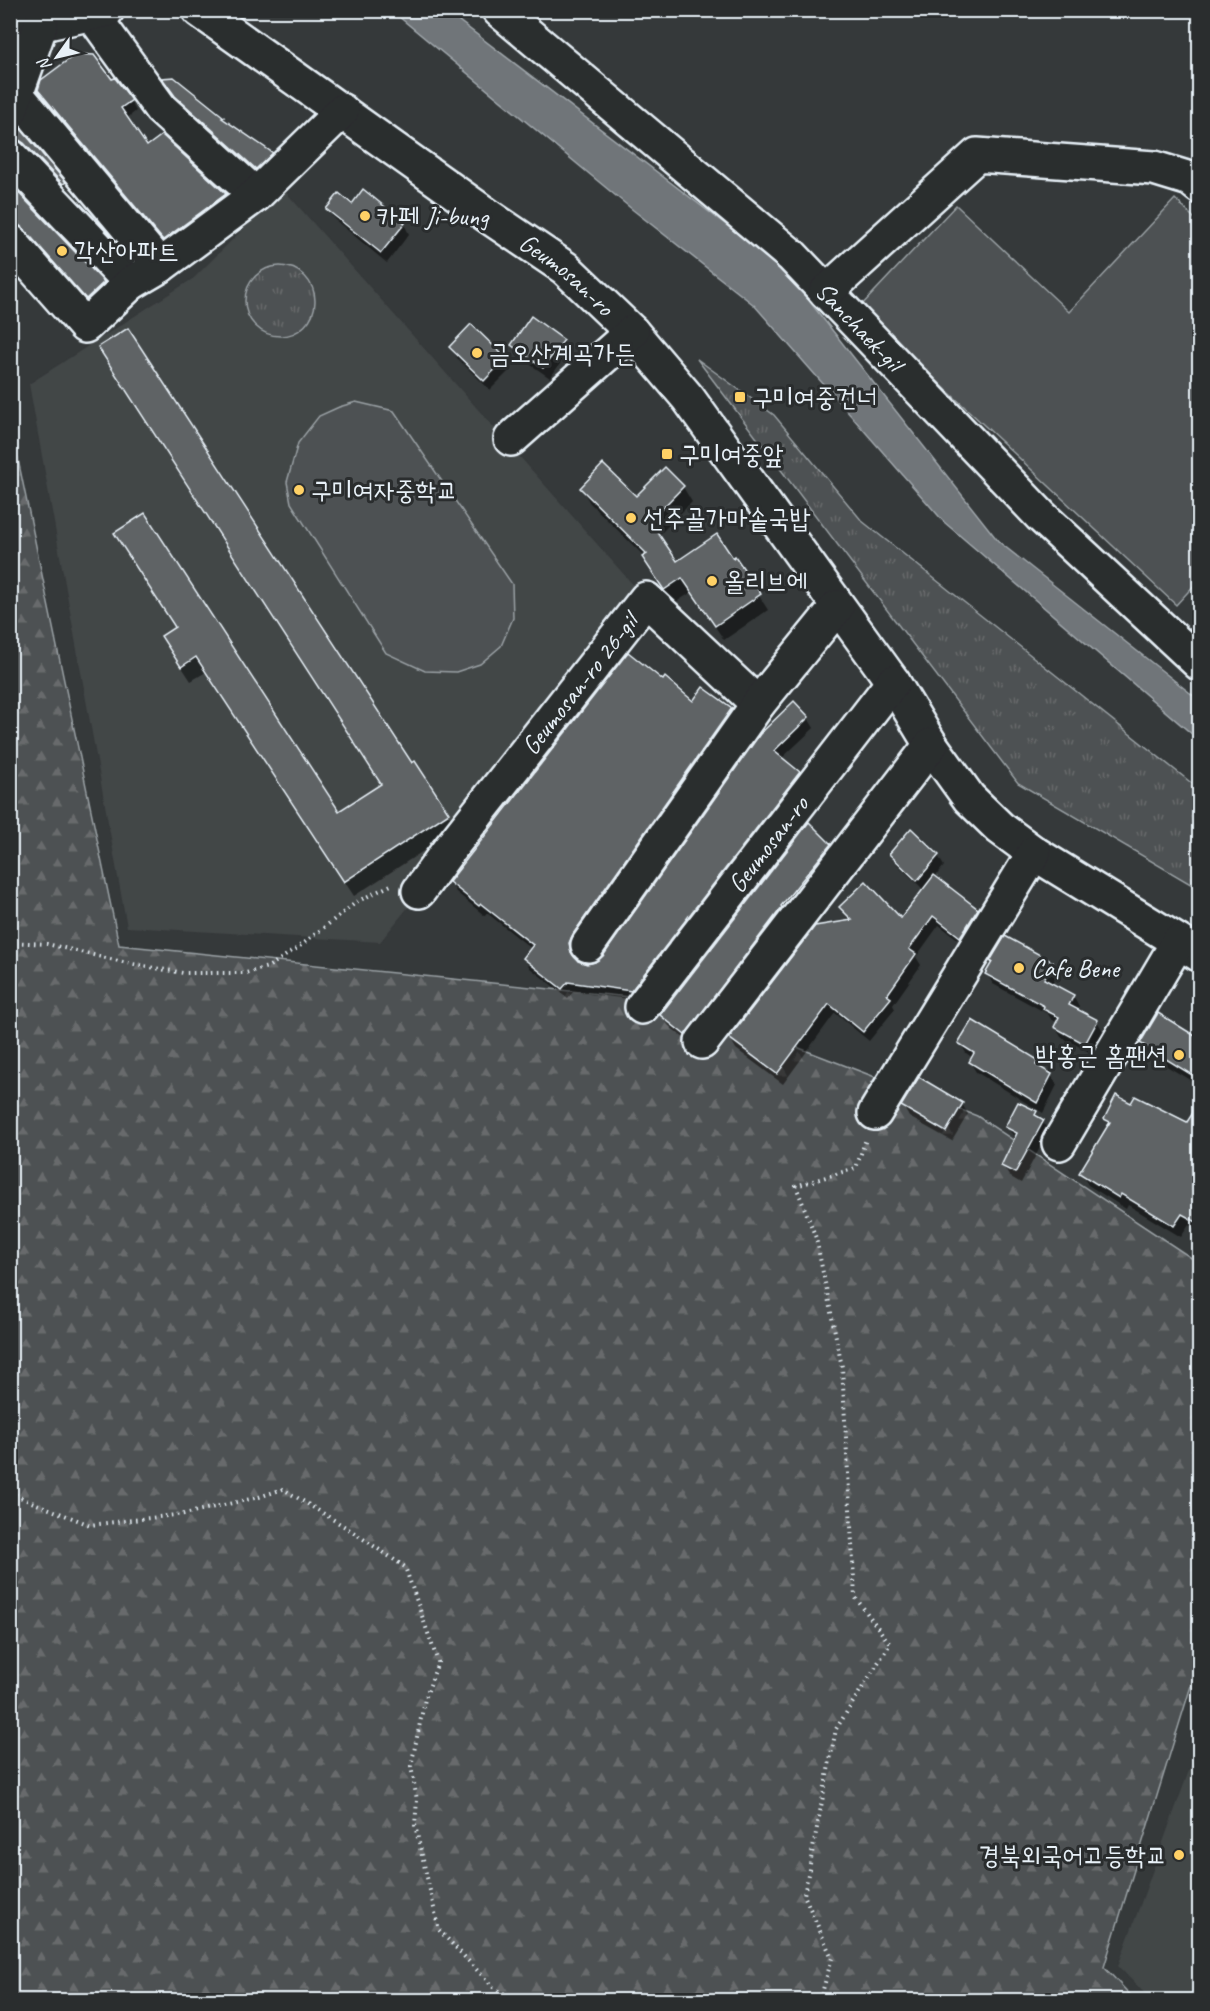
<svg xmlns="http://www.w3.org/2000/svg" width="1210" height="2011" font-family="Caveat,'Poor Story',sans-serif">
	<style>
		.built { fill: #424647 }
		.grass { fill: url(#grass-tufts); stroke: #9aa1a5; stroke-width: 1.5 }
		.forest { fill: url(#forest-firs); stroke: #9aa1a5; stroke-width: 1.5 }
		.pitch { fill: #4d5152; stroke: #9aa1a5; stroke-width: 1.5 }
		.water { fill: #707579; stroke: #a0a7ac; stroke-width: 1.5 }
		.shadow { fill: #0007 }
		.building { fill: #5f6365; stroke: #e8f1f8; stroke-width: 1.5 }
		.lines { fill: none; stroke-linecap: round; stroke-linejoin: round }
		.minor-casing { stroke: #e8f1f8; stroke-width: 38 }
		.path { stroke: #e8f1f8; stroke-width: 4; stroke-dasharray: 1.5 4.5; stroke-linecap: butt }
		.minor { stroke: #2a2d2e; stroke-width: 33 }
		.poi-dot { fill: #ffd166; stroke: #2a2d2e; stroke-width: 2 }
		.labels { text-anchor: middle; stroke-width: 6; stroke-linejoin: round; paint-order: stroke }
		.poi-label { font-size: 26px; fill: #e8f1f8; stroke: #2a2d2e; text-anchor: start }
		.street-label { font-size: 26px; fill: #e8f1f8; stroke: #2a2d2e }
	</style>
	<defs>
		<pattern id="grass-tufts" width="24" height="20" patternUnits="userSpaceOnUse" patternTransform="scale(1.5)"><rect width="24" height="20" fill="#4d5152"/><path d="M3 7l-1-3M5 7V3M7 7l1-3M15 17l-1-3M17 17v-4M19 17l1-3" fill="none" stroke="#676a6c"/></pattern>
		<pattern id="forest-firs" width="22" height="20" patternUnits="userSpaceOnUse" patternTransform="scale(1.5)"><rect width="22" height="20" fill="#4d5152"/><path d="M5 1l3.5 6h-7zM16 11l3.5 6h-7z" fill="#676a6c"/></pattern>
	</defs>
	<rect width="100%" height="100%" fill="#35393a"/>
	<filter id="ink" filterUnits="userSpaceOnUse"><feTurbulence type="fractalNoise" baseFrequency=".0167" numOctaves="2"/><feDisplacementMap in="SourceGraphic" scale="12" xChannelSelector="R" yChannelSelector="G"/><feConvolveMatrix kernelMatrix="1 2 1 2 8 2 1 2 1" color-interpolation-filters="sRGB"/></filter>
	<g filter="url(#ink)">
		<g class="built">
			<path d="M 283,189 L 643,596 L 422,890 L 380,942 L 127,927 L 29,384 L 194,278 Z"/>
			<path d="M 1199,1743 L 1199,2000 L 1151,2000 L 1118,1966 Z"/>
		</g>
		<g class="grass">
			<circle cx="280" cy="301" r="35"/>
			<path d="M 697,359 L 774,415 L 862,521 L 1199,789 L 1199,889 L 1018,783 Z"/>
		</g>
		<path class="forest" d="M 10,421 L 119,945 L 679,1002 L 977,1116 L 1199,1263 L 1199,1660 L 1104,1967 L 1135,2000 L 11,2000 Z"/>
		<g class="pitch">
			<path d="M 1175,199 L 1199,223 L 1199,580 L 1176,605 L 859,308 L 956,205 L 1069,312 Z"/>
			<path d="M 356,402 L 394,411 L 512,584 L 513,618 L 501,646 L 480,664 L 456,672 L 425,671 L 386,653 L 291,503 L 287,482 L 298,443 L 319,416 L 339,407 Z"/>
		</g>
		<path class="water" d="M 392,11 L 446,11 L 784,269 L 999,542 L 1199,700 L 1199,740 L 944,522 L 754,305 L 633,210 Z"/>
		<g class="shadow">
			<path d="M 173,78 L 223,118 L 225,122 L 271,154 L 277,164 L 262,178 L 183,107 L 164,79 Z"/>
			<path d="M 112,82 L 130,101 L 136,111 L 126,119 L 146,148 L 225,194 L 231,204 L 170,250 L 59,117 L 53,107 L 68,95 L 45,99 L 40,89 Z"/>
			<path d="M 28,139 L 64,183 L 70,194 L 30,153 L 24,142 Z"/>
			<path d="M 10,185 L 103,283 L 120,313 L 104,328 L 10,230 Z"/>
			<path d="M 352,206 L 404,224 L 409,234 L 387,263 L 334,219 L 328,209 Z"/>
			<path d="M 563,341 L 569,351 L 550,378 L 518,356 L 513,345 Z"/>
			<path d="M 451,348 L 505,359 L 511,369 L 490,390 L 457,358 Z"/>
			<path d="M 665,469 L 683,487 L 692,502 L 658,536 L 677,563 L 735,558 L 768,610 L 724,640 L 692,592 L 673,604 L 645,557 L 590,503 L 581,488 L 636,498 Z"/>
			<path d="M 176,628 L 339,813 L 412,765 L 448,814 L 457,829 L 354,896 L 206,672 L 191,681 L 172,652 Z"/>
			<path d="M 663,682 L 694,703 L 731,709 L 737,719 L 578,945 L 574,954 L 575,961 L 586,965 L 596,964 L 604,957 L 761,735 L 808,718 L 814,728 L 781,759 L 799,773 L 805,783 L 637,1000 L 573,992 L 568,998 L 530,968 L 524,958 L 532,949 L 487,913 L 485,916 L 456,892 L 450,882 Z"/>
			<path d="M 912,830 L 938,856 L 944,866 L 935,877 L 977,910 L 983,920 L 967,946 L 939,925 L 916,957 L 921,965 L 893,1005 L 895,1009 L 869,1041 L 835,1013 L 783,1084 L 736,1049 L 730,1038 L 851,921 L 841,907 L 901,920 L 924,890 L 897,864 L 891,854 Z"/>
			<path d="M 830,845 L 835,855 L 691,1044 L 668,1025 L 662,1015 Z"/>
			<path d="M 1052,963 L 1058,973 L 1051,985 L 1073,996 L 1079,1007 L 1078,1009 L 1097,1021 L 1103,1031 L 1091,1053 L 1061,1037 L 1056,1027 L 1058,1023 L 1051,1019 L 1048,1014 L 993,984 L 987,974 Z"/>
			<path d="M 1200,1040 L 1200,1086 L 1148,1055 L 1141,1043 Z"/>
			<path d="M 960,1043 L 1037,1061 L 1043,1071 L 1051,1075 L 1057,1085 L 1043,1113 L 976,1072 L 970,1062 L 973,1058 L 966,1053 Z"/>
			<path d="M 962,1104 L 968,1114 L 952,1141 L 909,1117 L 903,1106 Z"/>
			<path d="M 1200,1105 L 1200,1231 L 1189,1225 L 1181,1237 L 1128,1205 L 1126,1209 L 1088,1185 L 1081,1173 L 1109,1126 L 1106,1119 L 1132,1106 L 1187,1124 Z"/>
			<path d="M 1036,1113 L 1049,1131 L 1021,1183 L 1009,1176 L 1003,1166 L 1016,1139 L 1007,1127 Z"/>
		</g>
		<g class="building">
			<path d="M 76,54 L 94,55 L 112,79 L 115,78 L 132,100 L 121,108 L 147,146 L 162,135 L 226,194 L 163,240 L 38,90 L 41,80 Z"/>
			<path d="M 174,77 L 224,117 L 222,118 L 273,153 L 256,169 L 175,96 L 162,78 Z"/>
			<path d="M 20,128 L 66,182 L 63,184 L 24,143 L 16,138 L 10,138 L 10,130 Z"/>
			<path d="M 10,184 L 104,282 L 86,299 L 24,229 L 10,221 Z"/>
			<path d="M 363,189 L 405,223 L 381,253 L 326,209 L 339,193 L 352,204 Z"/>
			<path d="M 531,316 L 564,340 L 543,368 L 511,345 Z"/>
			<path d="M 471,324 L 506,358 L 484,381 L 449,347 Z"/>
			<path d="M 128,328 L 412,763 L 415,761 L 449,813 L 344,882 L 196,657 L 181,667 L 161,636 L 175,627 L 114,533 L 145,513 L 339,811 L 381,784 L 98,347 Z"/>
			<path d="M 603,464 L 636,496 L 665,467 L 684,486 L 650,521 L 677,561 L 717,534 L 733,558 L 735,556 L 761,594 L 715,626 L 682,578 L 664,590 L 642,557 L 647,554 L 580,488 Z"/>
			<path d="M 628,652 L 663,680 L 665,677 L 693,701 L 703,687 L 732,708 L 573,934 L 569,943 L 571,952 L 578,961 L 587,964 L 595,962 L 603,956 L 760,734 L 794,701 L 809,717 L 774,751 L 800,772 L 631,991 L 568,982 L 562,989 L 523,958 L 533,945 L 481,904 L 479,906 L 449,882 Z"/>
			<path d="M 809,822 L 831,844 L 781,906 L 782,907 L 685,1035 L 660,1015 Z"/>
			<path d="M 911,828 L 939,855 L 917,881 L 889,854 Z"/>
			<path d="M 934,875 L 978,909 L 960,937 L 933,916 L 909,949 L 916,954 L 887,995 L 891,998 L 863,1032 L 829,1004 L 777,1074 L 729,1038 L 815,926 L 852,920 L 839,907 L 866,881 L 901,918 Z"/>
			<path d="M 1005,936 L 1053,962 L 1044,979 L 1074,995 L 1069,1005 L 1098,1020 L 1085,1044 L 1054,1027 L 1059,1017 L 1043,1009 L 1044,1006 L 985,974 L 992,962 L 990,961 Z"/>
			<path d="M 1158,1013 L 1200,1039 L 1200,1080 L 1140,1043 Z"/>
			<path d="M 972,1020 L 1038,1060 L 1036,1065 L 1052,1074 L 1037,1103 L 969,1062 L 974,1053 L 958,1043 Z"/>
			<path d="M 919,1077 L 963,1103 L 946,1132 L 901,1106 Z"/>
			<path d="M 1116,1095 L 1131,1103 L 1135,1096 L 1187,1122 L 1200,1102 L 1200,1224 L 1182,1214 L 1174,1226 L 1121,1194 L 1119,1198 L 1079,1173 L 1110,1122 L 1104,1119 Z"/>
			<path d="M 1018,1102 L 1037,1111 L 1035,1115 L 1044,1120 L 1015,1173 L 1001,1166 L 1017,1133 L 1005,1127 Z"/>
		</g>
		<g class="lines">
			<g class="minor-casing">
				<g id="minor">
					<path id="s1" d="M 199,10 L 491,218 L 565,268 L 632,332 L 688,398 L 893,682 L 931,745 L 969,798 L 1000,828 L 1034,853 L 1200,955"/>
					<path id="s2" d="M 499,10 L 792,256 L 1041,516 L 1200,664"/>
					<path d="M 92,14 L 161,109 L 256,195"/>
					<path d="M 10,31 L 107,10"/>
					<path d="M 17,95 L 160,266"/>
					<path d="M 10,112 L 41,24"/>
					<path d="M 10,156 L 131,283"/>
					<path d="M 10,241 L 85,326 L 131,283 L 160,266 L 256,195 L 342,111"/>
					<path d="M 826,292 L 977,155 L 1154,168 L 1190,179 L 1200,187"/>
					<path d="M 511,439 L 632,332"/>
					<path id="s3" d="M 419,891 L 448,851 L 646,599 L 758,704"/>
					<path d="M 588,945 L 758,704 L 837,607"/>
					<path id="s4" d="M 642,1007 L 893,682"/>
					<path d="M 702,1042 L 931,745"/>
					<path d="M 875,1113 L 1034,853"/>
					<path d="M 1059,1143 L 1178,942"/>
				</g>
			</g>
			<g class="path">
				<path d="M 10,942 L 47,944 L 127,963 L 183,973 L 246,973 L 268,967 L 296,949 L 358,901 L 391,885"/>
				<path d="M 10,1492 L 24,1499 L 90,1525 L 184,1514 L 259,1497 L 283,1489 L 347,1528 L 405,1567 L 438,1662 L 425,1699 L 411,1766 L 417,1800 L 415,1825 L 439,1930 L 495,1989 L 516,2000"/>
				<path d="M 820,2000 L 832,1958 L 804,1895 L 836,1729 L 890,1644 L 855,1597 L 842,1367 L 816,1238 L 796,1186 L 856,1168 L 866,1139"/>
			</g>
			<use href="#minor" class="minor"/>
		</g>
	</g>
	<g class="poi-dot">
		<circle cx="365" cy="216" r="6"/>
		<circle cx="62" cy="251" r="6"/>
		<circle cx="477" cy="353" r="6"/>
		<rect x="734" y="391" width="12" height="12" rx="3"/>
		<rect x="661" y="448" width="12" height="12" rx="3"/>
		<circle cx="299" cy="490" r="6"/>
		<circle cx="631" cy="518" r="6"/>
		<circle cx="712" cy="581" r="6"/>
		<circle cx="1019" cy="968" r="6"/>
		<circle cx="1179" cy="1055" r="6"/>
		<circle cx="1179" cy="1855" r="6"/>
	</g>
	<g class="labels">
		<g class="poi-label">
			<text x="377" y="225">카페 Ji-bung</text>
			<text x="74" y="260">각산아파트</text>
			<text x="489" y="362">금오산계곡가든</text>
			<text x="752" y="406">구미여중건너</text>
			<text x="679" y="463">구미여중앞</text>
			<text x="311" y="499">구미여자중학교</text>
			<text x="643" y="527">선주골가마솥국밥</text>
			<text x="724" y="590">올리브에</text>
			<text x="1031" y="977">Cafe Bene</text>
			<text x="1167" y="1064" text-anchor="end">박홍근 홈팬션</text>
			<text x="1167" y="1864" text-anchor="end">경북외국어고등학교</text>
		</g>
		<g class="street-label">
			<text dy="9" stroke="none"><textPath href="#s1" startOffset="453">Geumosan-ro</textPath></text>
			<text dy="9" stroke="none"><textPath href="#s2" startOffset="480">Sanchaek-gil</textPath></text>
			<text dy="9" stroke="none"><textPath href="#s3" startOffset="262">Geumosan-ro 26-gil</textPath></text>
			<text dy="9" stroke="none"><textPath href="#s4" startOffset="206">Geumosan-ro</textPath></text>
		</g>
	</g>
	<rect width="1210" height="2011" fill="none" stroke="#2a2d2e" stroke-width="36"/>
	<rect x="18" y="18" width="1174" height="1975" fill="none" stroke="#e8f1f8" stroke-width="2" filter="url(#ink)"/>
	<g transform="translate(57 57) rotate(236)" stroke="#2a2d2e" stroke-width="4.5" paint-order="stroke">
	<path d="M0-4.5L10 22L0 15L-10 22Z" fill="#e8f1f8"/>
	<text y="-9" font-size="16" font-weight="bold" text-anchor="middle" fill="#e8f1f8">N</text>
	</g>
</svg>
